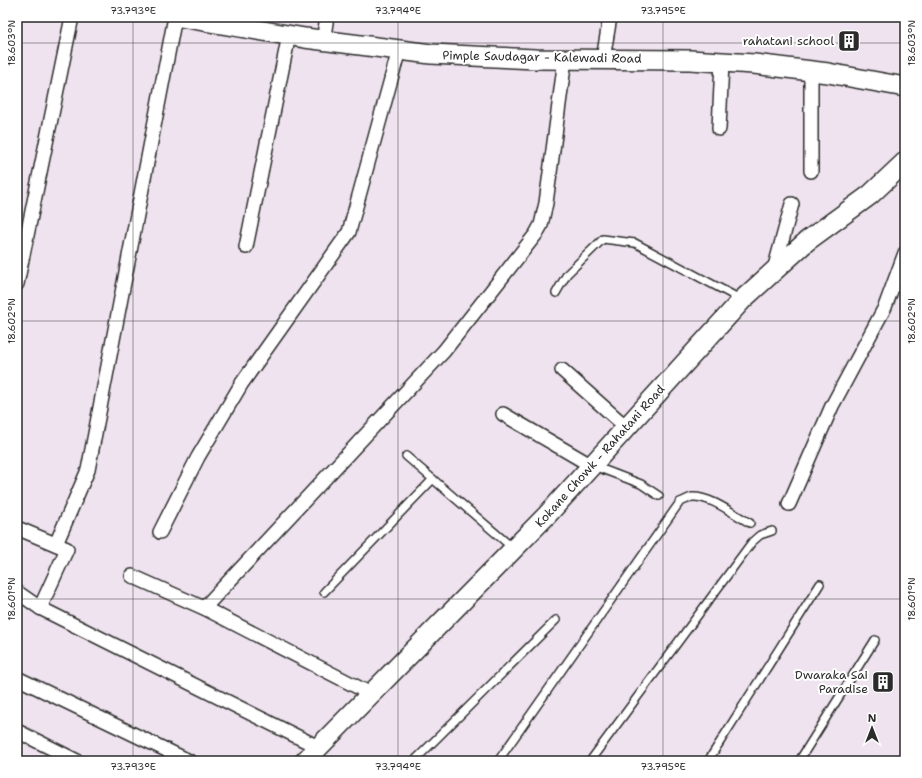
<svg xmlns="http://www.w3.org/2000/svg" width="922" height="778" font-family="'Shantell Sans',sans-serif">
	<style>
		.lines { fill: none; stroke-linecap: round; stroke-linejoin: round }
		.lane-casing { stroke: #2b2b2b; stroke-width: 10 }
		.street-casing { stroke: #2b2b2b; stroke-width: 16 }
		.secondary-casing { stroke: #2b2b2b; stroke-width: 22 }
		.lane { stroke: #fff; stroke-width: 7 }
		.street { stroke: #fff; stroke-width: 13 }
		.secondary { stroke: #fff; stroke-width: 19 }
		.ticks { fill: none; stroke: #2b2b2b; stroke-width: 1; stroke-opacity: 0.45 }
		.labels { text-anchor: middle; stroke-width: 4; stroke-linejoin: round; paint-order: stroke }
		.poi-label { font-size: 12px; fill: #2b2b2b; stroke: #fff; text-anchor: end }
		.street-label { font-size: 12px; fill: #2b2b2b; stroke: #fff }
		.neatline { fill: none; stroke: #2b2b2b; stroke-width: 1.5 }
		.ticks-label { font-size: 10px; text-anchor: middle; fill: #2b2b2b }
	</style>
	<rect width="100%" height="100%" fill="#efe3ef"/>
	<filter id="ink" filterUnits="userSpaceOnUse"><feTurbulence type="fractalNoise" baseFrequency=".025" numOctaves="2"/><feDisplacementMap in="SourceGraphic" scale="8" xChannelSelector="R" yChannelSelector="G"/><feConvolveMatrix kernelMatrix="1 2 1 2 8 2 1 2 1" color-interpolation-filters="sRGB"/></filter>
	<g filter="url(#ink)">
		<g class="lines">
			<g class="lane-casing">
				<g id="lane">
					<path d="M 556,293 L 567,274 L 603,239 L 635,243 L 742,300"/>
					<path d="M 406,456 L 514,549"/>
					<path d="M 594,466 L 641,484 L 659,496"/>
					<path d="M 324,592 L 433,479"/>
					<path d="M 414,761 L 556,620"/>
					<path d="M 498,761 L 680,502 C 684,501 688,498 692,497 C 711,496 733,514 750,523"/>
					<path d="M 590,761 L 752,542 L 760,535 L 772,531"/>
					<path d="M 708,761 L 820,584"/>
					<path d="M 799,761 L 875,640"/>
				</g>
			</g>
			<g class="street-casing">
				<g id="street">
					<path d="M 323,41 L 327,17"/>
					<path d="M 603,59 L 610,17"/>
					<path d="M 811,70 L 811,171"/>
					<path d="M 719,129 L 722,62"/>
					<path d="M 246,247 L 289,35"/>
					<path d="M 774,270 L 792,204"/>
					<path d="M 17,284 L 72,17"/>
					<path d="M 562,370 L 626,427"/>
					<path d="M 503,414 L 592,466"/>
					<path d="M 789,504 L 832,406 L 885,307 L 905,253"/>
					<path d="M 17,528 L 67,549 L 40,608"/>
					<path d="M 160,532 L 198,457 L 242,383 L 349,232 L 399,50"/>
					<path d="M 56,544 L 88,470 L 175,17"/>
					<path d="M 132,576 L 204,608 L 371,694"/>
					<path d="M 17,592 L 40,608 L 318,747"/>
					<path d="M 204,608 L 444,351 L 536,234 L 541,225 L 546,203 L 565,59"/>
					<path d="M 17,678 L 189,761"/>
					<path d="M 17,731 L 77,761"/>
				</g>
			</g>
			<g class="secondary-casing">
				<g id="secondary">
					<path d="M 180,17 L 305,38 L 431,54 L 535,59 L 690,60 L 754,64 L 828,73 L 905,87"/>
					<path d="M 305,761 L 547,515 L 742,300 L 807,241 L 870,195 L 905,162"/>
				</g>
			</g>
			<use href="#lane" class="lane"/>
			<use href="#street" class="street"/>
			<use href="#secondary" class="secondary"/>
		</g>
	</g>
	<path class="ticks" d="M 133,17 L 133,761M 398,17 L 398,761M 663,17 L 663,761M 17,43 L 905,43M 17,321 L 905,321M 17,599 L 905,599"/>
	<defs>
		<g id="building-square" transform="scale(1.15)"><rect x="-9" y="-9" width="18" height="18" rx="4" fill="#2b2b2b" stroke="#fff"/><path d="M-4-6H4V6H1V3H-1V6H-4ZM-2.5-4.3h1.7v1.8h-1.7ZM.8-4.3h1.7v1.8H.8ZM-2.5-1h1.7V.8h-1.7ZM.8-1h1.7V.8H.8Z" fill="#fff"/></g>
	</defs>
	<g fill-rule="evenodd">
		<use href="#building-square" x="849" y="41"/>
		<use href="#building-square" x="883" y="682"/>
	</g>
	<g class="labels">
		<g class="poi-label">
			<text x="834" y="45">rahatani school</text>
			<text x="868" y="679">Dwaraka Sai<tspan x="868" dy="14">Paradise</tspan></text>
		</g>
		<g class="street-label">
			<text transform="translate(542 57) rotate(1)" y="4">Pimple Saudagar - Kalewadi Road</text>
			<text transform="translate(600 456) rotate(-48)" y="4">Kokane Chowk - Rahatani Road</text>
		</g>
	</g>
	<rect width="922" height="778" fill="none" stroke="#fff" stroke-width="44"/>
	<g transform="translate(872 728)" stroke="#ffffff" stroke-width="3" paint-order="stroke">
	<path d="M0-3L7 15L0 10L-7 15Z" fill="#2b2b2b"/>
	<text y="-6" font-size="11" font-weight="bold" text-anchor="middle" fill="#2b2b2b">N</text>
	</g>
	<rect x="22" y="22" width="878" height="734" class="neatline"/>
	<g class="ticks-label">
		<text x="133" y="14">73.793°E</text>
		<text x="398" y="14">73.794°E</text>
		<text x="663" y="14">73.795°E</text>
		<text transform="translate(11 43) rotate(-90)" y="4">18.603°N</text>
		<text transform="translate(911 43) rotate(-90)" y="4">18.603°N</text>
		<text transform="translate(11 321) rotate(-90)" y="4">18.602°N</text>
		<text transform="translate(911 321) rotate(-90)" y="4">18.602°N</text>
		<text transform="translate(11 599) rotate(-90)" y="4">18.601°N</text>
		<text transform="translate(911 599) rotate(-90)" y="4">18.601°N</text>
		<text x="133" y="770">73.793°E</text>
		<text x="398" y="770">73.794°E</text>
		<text x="663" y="770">73.795°E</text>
	</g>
</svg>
